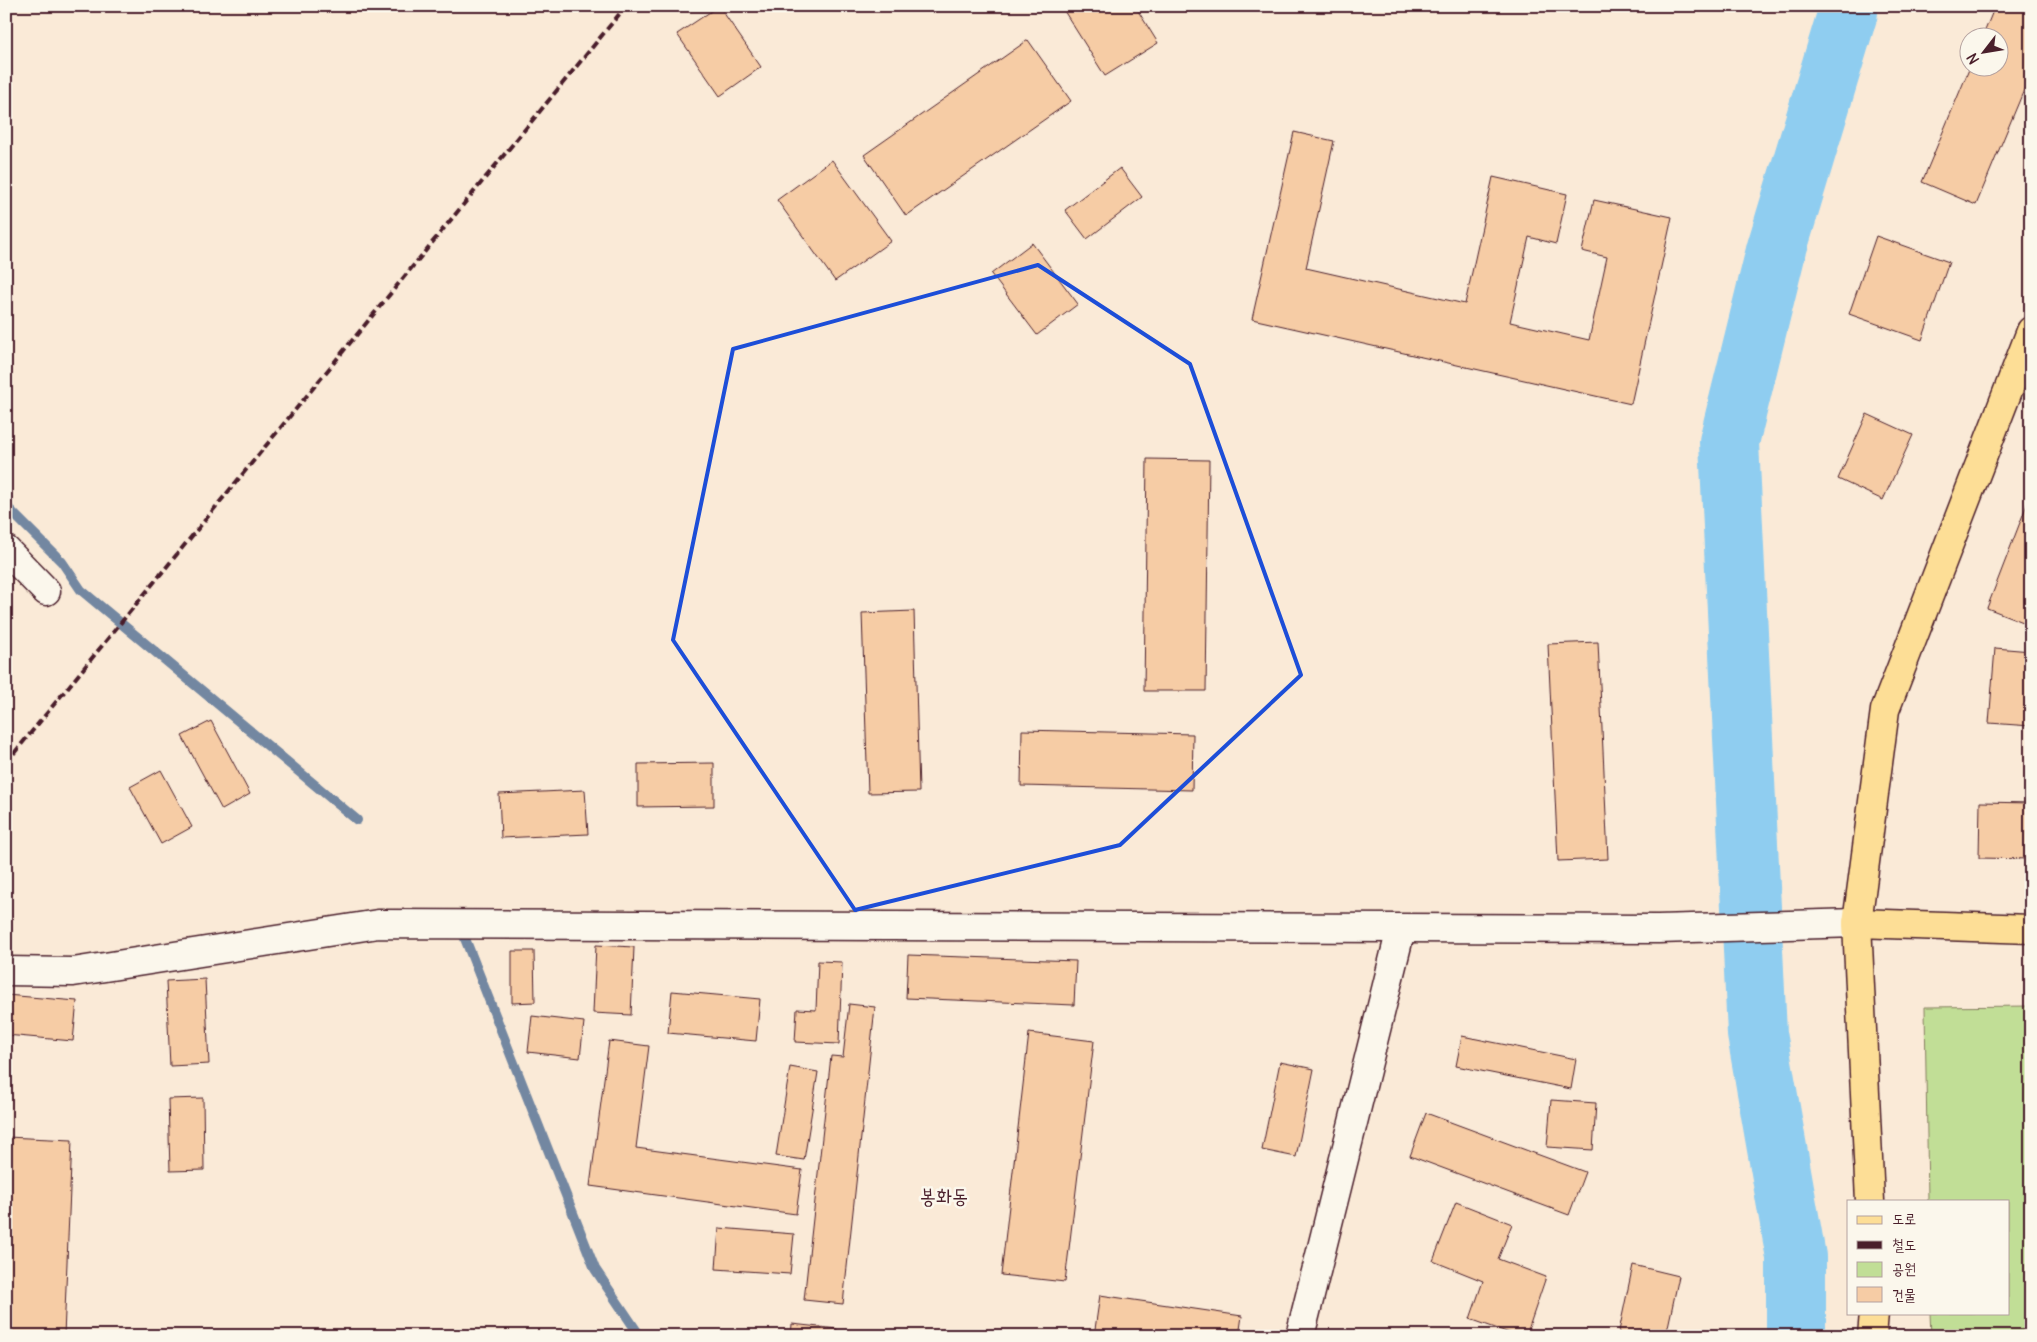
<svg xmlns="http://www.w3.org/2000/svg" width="2037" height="1342" font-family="Delius,'Poor Story',sans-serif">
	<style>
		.green { fill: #c1de96; stroke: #867e60 }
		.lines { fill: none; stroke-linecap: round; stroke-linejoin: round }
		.stream { stroke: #7387a1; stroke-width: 10 }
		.river { stroke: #8fcdf0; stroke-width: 60 }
		.building { fill: #f6cca5; stroke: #4a1f2b }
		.minor-casing { stroke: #4a1f2b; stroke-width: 31 }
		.major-casing { stroke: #4a1f2b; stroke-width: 31 }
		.minor { stroke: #fbf7ec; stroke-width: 28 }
		.major { stroke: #fdde96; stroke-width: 28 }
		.rail { stroke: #4a1f2b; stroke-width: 4; stroke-dasharray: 8 4; stroke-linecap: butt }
		.marked { fill: none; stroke: #1d4ed8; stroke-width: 4; stroke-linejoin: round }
		.labels { text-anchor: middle; stroke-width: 5; stroke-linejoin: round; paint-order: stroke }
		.quarter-label { font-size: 20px; fill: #4a1f2b; stroke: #fbf7ec }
	</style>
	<rect width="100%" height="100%" fill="#faead7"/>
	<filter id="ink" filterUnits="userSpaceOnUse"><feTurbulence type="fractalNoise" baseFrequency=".02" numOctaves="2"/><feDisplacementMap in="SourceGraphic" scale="10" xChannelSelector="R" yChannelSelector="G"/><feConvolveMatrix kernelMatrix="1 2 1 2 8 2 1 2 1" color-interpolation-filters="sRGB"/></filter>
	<g filter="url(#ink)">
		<path class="green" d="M 2031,1006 L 2031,1336 L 1931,1336 L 1930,1313 L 2008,1313 L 2008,1201 L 1928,1201 L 1925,1007 Z"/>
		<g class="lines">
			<g class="stream">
				<path d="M 6,506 L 62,562 L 81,590 L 357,820"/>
				<path d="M 464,936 L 595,1269 L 640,1336"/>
			</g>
			<path class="river" d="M 1796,1336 L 1796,1257 L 1757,1034 L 1729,442 L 1776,251 L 1848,12 L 1848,6"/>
		</g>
		<g class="building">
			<path d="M 719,6 L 761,67 L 720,96 L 677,34 Z"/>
			<path d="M 1061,6 L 1135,6 L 1158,43 L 1105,76 Z"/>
			<path d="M 1995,6 L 2031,6 L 2031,73 L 1976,205 L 1922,182 L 1970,67 L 2000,68 L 2000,38 L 1982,38 Z"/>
			<path d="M 1028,40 L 1071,101 L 906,216 L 864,155 Z"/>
			<path d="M 1294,132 L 1334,141 L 1306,268 L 1465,304 L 1493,177 L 1567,194 L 1556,244 L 1529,237 L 1510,322 L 1589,340 L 1607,257 L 1582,251 L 1594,200 L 1672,217 L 1631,404 L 1252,319 Z"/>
			<path d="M 832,160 L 891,241 L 835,281 L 777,200 Z"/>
			<path d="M 1120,168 L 1142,197 L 1087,239 L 1065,210 Z"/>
			<path d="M 1876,236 L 1949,262 L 1922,340 L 1849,314 Z"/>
			<path d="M 1032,243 L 1078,304 L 1037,335 L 991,274 Z"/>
			<path d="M 1867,414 L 1913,435 L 1883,500 L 1838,479 Z"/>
			<path d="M 1147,459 L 1209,460 L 1206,691 L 1144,691 Z"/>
			<path d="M 2031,494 L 2031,625 L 1987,608 Z"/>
			<path d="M 914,611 L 919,792 L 868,793 L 862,613 Z"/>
			<path d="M 1598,642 L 1608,859 L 1558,861 L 1548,644 Z"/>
			<path d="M 1995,648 L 2031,651 L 2031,726 L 1989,723 Z"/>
			<path d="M 211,721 L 250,794 L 222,810 L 182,736 Z"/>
			<path d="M 1022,730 L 1193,734 L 1192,790 L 1021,786 Z"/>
			<path d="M 714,763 L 714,806 L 638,807 L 638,764 Z"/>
			<path d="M 161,770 L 192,827 L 161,844 L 130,787 Z"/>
			<path d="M 585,790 L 588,834 L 501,838 L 499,794 Z"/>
			<path d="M 1980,802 L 2031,803 L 2031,859 L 1979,858 Z"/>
			<path d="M 596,945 L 634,947 L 631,1015 L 593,1013 Z"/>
			<path d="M 512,951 L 534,951 L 535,1002 L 512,1003 Z"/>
			<path d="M 908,955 L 1076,961 L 1074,1005 L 906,998 Z"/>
			<path d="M 818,961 L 842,962 L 839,1044 L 795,1042 L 797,1009 L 816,1010 Z"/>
			<path d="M 205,979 L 209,1064 L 170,1066 L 166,981 Z"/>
			<path d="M 672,991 L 760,999 L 756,1041 L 668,1033 Z"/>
			<path d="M 6,995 L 77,1001 L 73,1041 L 6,1035 Z"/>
			<path d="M 849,1004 L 875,1007 L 843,1304 L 804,1300 L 831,1056 L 843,1057 Z"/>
			<path d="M 532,1016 L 584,1022 L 580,1058 L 528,1052 Z"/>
			<path d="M 1029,1033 L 1094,1041 L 1065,1282 L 1001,1275 Z"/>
			<path d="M 1462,1036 L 1576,1059 L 1571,1089 L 1456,1066 Z"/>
			<path d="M 609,1041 L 649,1046 L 636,1148 L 802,1170 L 796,1214 L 590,1186 Z"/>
			<path d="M 1280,1062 L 1314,1069 L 1296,1157 L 1262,1150 Z"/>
			<path d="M 790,1067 L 818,1072 L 804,1160 L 776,1156 Z"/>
			<path d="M 203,1098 L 204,1170 L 170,1171 L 168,1099 Z"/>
			<path d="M 1551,1100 L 1596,1103 L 1593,1150 L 1547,1147 Z"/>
			<path d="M 1426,1113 L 1585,1172 L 1569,1215 L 1410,1156 Z"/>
			<path d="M 6,1137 L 72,1140 L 64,1336 L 6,1336 Z"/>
			<path d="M 1456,1202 L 1512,1224 L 1498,1259 L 1546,1277 L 1526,1336 L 1518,1336 L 1470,1319 L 1483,1281 L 1433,1261 Z"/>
			<path d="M 719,1228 L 794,1234 L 790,1274 L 716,1269 Z"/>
			<path d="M 1633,1265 L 1679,1276 L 1666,1336 L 1618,1336 Z"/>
			<path d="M 1100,1295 L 1242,1316 L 1239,1336 L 1094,1336 Z"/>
			<path d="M 792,1324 L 837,1329 L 837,1336 L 791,1336 Z"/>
		</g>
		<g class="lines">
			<g class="minor-casing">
				<g id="minor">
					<path d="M 6,550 L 46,591"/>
					<path d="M 6,971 L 73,972 L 378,924 L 1658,929 L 1857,923"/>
					<path d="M 1300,1336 L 1401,929"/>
				</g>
			</g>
			<g class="major-casing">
				<g id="major">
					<path d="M 1857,923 L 2031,929"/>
					<path d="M 1870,1201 L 1857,923 L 1885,710 L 2031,331"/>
					<path d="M 1872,1336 L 1874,1313"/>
				</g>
			</g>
			<use href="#minor" class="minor"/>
			<use href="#major" class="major"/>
			<path class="rail" d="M 6,763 L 626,6"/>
		</g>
	</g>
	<path class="marked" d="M 1038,265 L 1190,364 L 1301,675 L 1120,845 L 855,910 L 673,640 L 733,349 Z"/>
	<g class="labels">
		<g class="quarter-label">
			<text x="944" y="1203">봉화동</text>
		</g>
	</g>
	<rect width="2037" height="1342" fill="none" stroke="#fbf7ec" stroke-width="25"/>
	<rect x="12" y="12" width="2012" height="1317" fill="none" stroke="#4a1f2b" stroke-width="2" filter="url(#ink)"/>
	<rect x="1847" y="1200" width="162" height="115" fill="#fbf7ec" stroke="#b4a19f"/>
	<rect x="1857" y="1216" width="25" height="8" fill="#fdde96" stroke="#b4a19f"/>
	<text x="1892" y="1224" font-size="15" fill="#4a1f2b">도로</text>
	<rect x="1857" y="1241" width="25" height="8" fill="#4a1f2b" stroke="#b4a19f"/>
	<text x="1892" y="1250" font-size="15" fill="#4a1f2b">철도</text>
	<rect x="1857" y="1262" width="25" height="15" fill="#c1de96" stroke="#b4a19f"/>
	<text x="1892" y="1274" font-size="15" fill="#4a1f2b">공원</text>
	<rect x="1857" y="1287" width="25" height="15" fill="#f6cca5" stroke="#b4a19f"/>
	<text x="1892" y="1300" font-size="15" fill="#4a1f2b">건물</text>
	<g transform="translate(1984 52) rotate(239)"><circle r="24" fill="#fbf7ec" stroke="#b4a19f"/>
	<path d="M0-4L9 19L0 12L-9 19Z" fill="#4a1f2b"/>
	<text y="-8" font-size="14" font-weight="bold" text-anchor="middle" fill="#4a1f2b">N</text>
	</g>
</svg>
